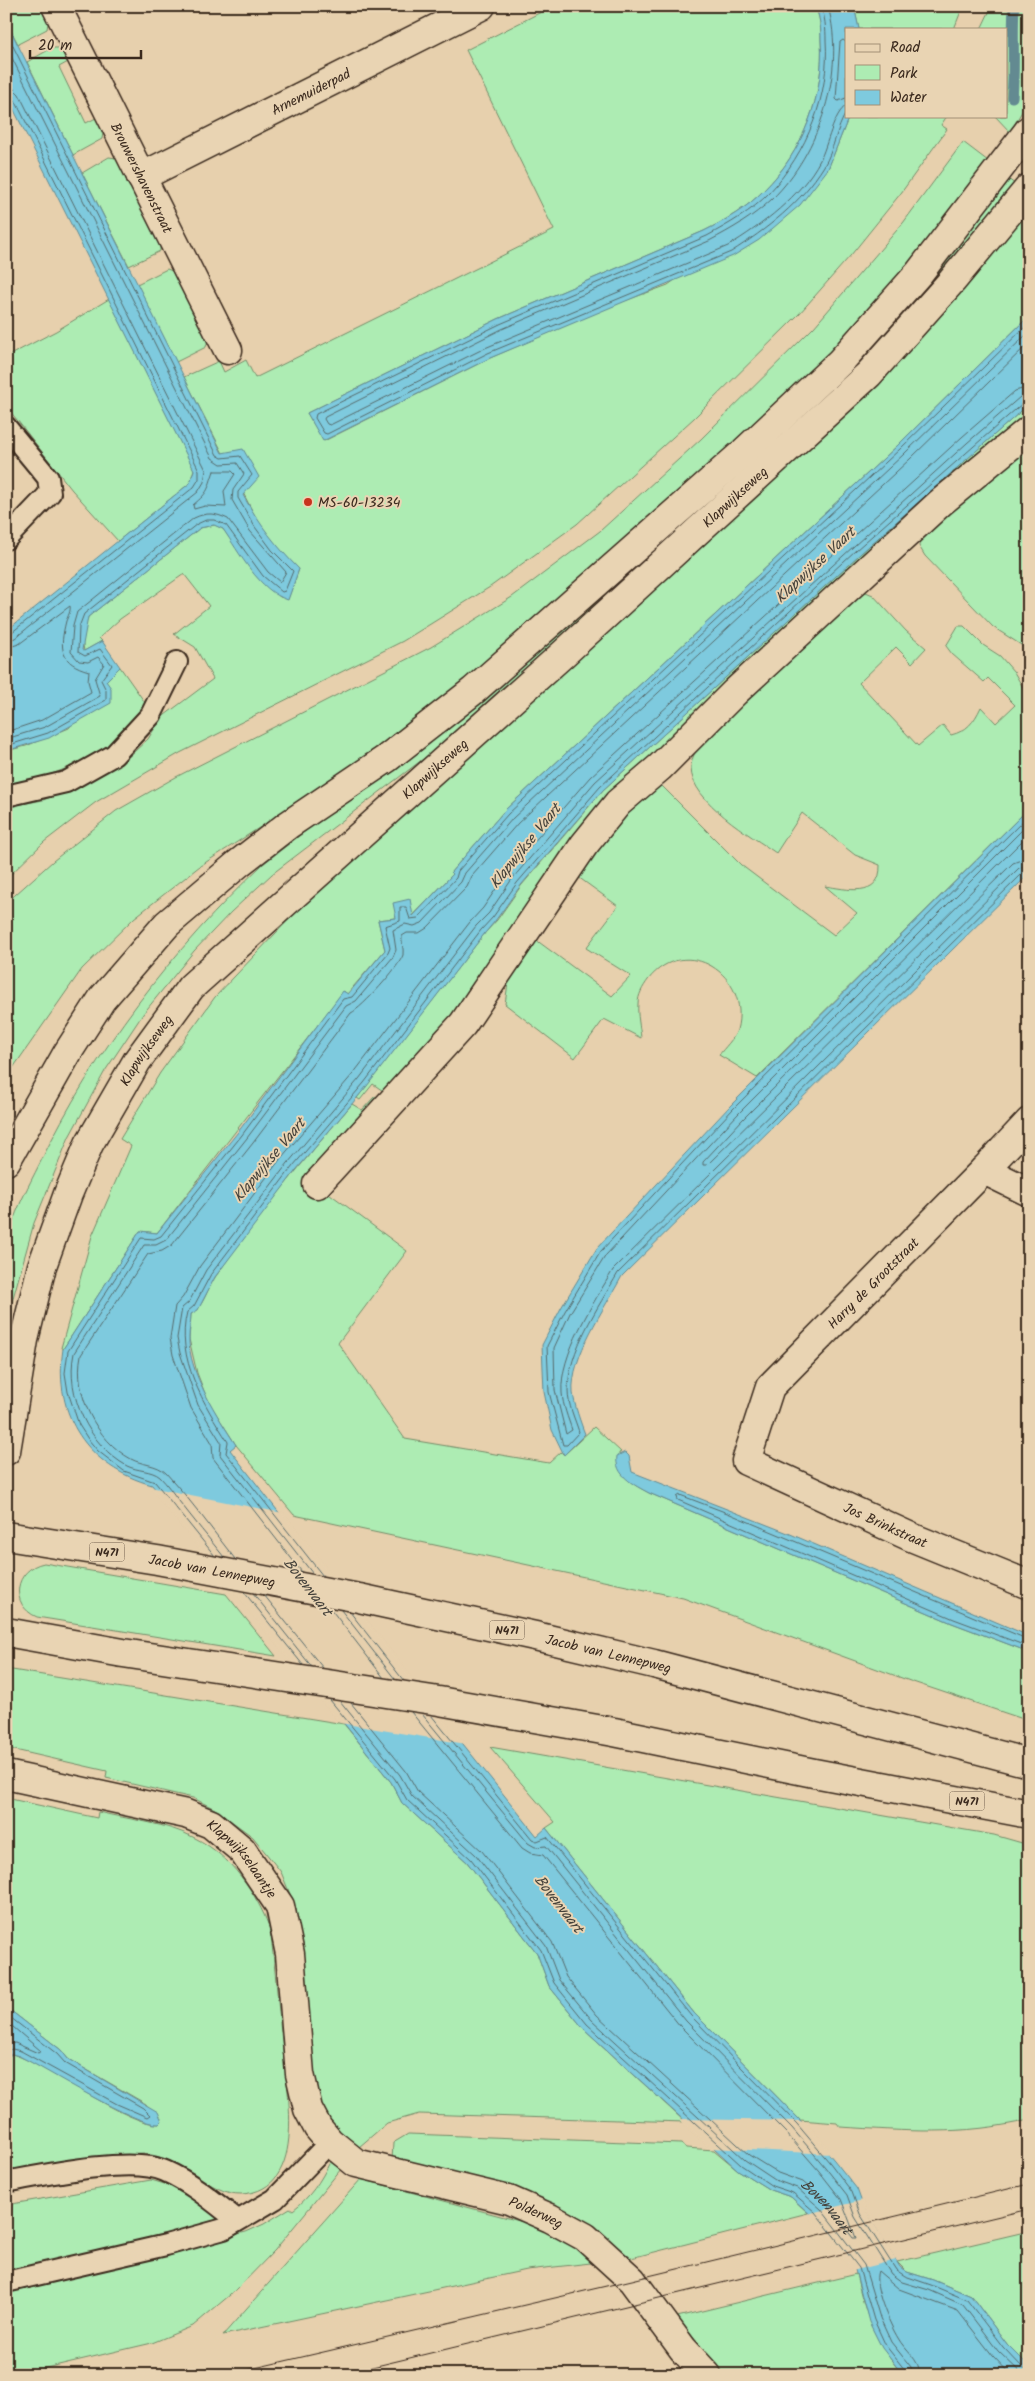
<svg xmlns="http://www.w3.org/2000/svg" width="1035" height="2381" font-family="Kalam,sans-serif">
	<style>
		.green { fill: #adecb3; stroke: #748b68 }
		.water { fill: #7ecade; stroke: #638a91 }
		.pier { fill: #e7d0ad }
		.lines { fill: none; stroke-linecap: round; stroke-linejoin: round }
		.shore { stroke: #566a6b; stroke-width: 1 }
		.stream { stroke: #638a91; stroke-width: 11 }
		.lane-casing { stroke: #3b2a1e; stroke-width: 24 }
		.street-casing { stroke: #3b2a1e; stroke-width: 31 }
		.secondary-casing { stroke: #3b2a1e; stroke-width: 31 }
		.primary-casing { stroke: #3b2a1e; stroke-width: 31 }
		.lane { stroke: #e9d4b3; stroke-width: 20 }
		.street { stroke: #e9d4b3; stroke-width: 28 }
		.secondary { stroke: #e9d4b3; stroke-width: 28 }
		.primary { stroke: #e9d4b3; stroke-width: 28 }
		.tram { stroke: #3b2a1e; stroke-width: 1 }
		.poi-dot { fill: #c8321e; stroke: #e9d4b3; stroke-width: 2 }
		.labels { text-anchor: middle; stroke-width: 4; stroke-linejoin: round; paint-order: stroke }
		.shield { fill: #e9d4b3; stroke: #6f5d4b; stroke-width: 1 }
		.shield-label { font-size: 12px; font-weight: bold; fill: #3b2a1e }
		.street-label { font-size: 14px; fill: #3b2a1e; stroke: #e9d4b3 }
		.poi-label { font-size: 14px; fill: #3b2a1e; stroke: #e9d4b3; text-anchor: start }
		.water-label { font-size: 15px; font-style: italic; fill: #45423b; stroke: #e9d4b3 }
	</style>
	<rect width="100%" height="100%" fill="#e7d0ad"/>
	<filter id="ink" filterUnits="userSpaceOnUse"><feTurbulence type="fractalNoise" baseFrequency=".02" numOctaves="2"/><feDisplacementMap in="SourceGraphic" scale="10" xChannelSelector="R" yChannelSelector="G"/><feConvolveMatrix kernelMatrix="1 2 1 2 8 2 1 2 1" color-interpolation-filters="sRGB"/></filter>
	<g filter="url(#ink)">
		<g class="green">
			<path d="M 6,6 L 31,6 L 32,9 L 42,6 L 48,23 L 47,29 L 18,44 L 6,21 Z"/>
			<path d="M 553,6 L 815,6 C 820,16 821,29 821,40 C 825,94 803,152 764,190 C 747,208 726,220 704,231 L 498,319 L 307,413 L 324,441 L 490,358 L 611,306 L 668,285 L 828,169 L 849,116 L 947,116 L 941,125 L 947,129 L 901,193 L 851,255 L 799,314 L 694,418 L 577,524 L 490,587 L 403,641 L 180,753 L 96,802 L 44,842 L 6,879 L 6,807 L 43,800 L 81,785 L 122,763 L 148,739 L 161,718 L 213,679 L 195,647 L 174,634 L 209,606 L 184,574 L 120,619 L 99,638 L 102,641 L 84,651 L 82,640 L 88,617 L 200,528 L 215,525 L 223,529 L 259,579 L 280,597 L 288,599 L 299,569 L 276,547 L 259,524 L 184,377 L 219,361 L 224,372 L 246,360 L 255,378 L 554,230 L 466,50 Z"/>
			<path d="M 854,6 L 963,6 L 954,29 L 859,29 Z"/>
			<path d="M 992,6 L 1028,6 L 1029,9 L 1026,54 L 1029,82 L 1027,96 L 1024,108 L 1010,132 L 995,116 L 1006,116 L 1006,29 L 981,29 Z"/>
			<path d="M 52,48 L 60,48 L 68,62 L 59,67 L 86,123 L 96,118 L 103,133 L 102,139 L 73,155 L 27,62 Z"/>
			<path d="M 963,142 L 988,161 L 927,246 L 786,403 L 488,665 L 327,784 L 200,866 L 134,918 L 82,969 L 6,1078 L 6,903 L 53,861 L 116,811 L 176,777 L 431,647 L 512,597 L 600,531 L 701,439 L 814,327 L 903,223 Z"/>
			<path d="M 109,157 L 116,158 L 160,244 L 160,251 L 129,266 L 82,173 Z"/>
			<path d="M 1007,178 L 1016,185 L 880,346 L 456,734 L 272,874 L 231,912 L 194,951 L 143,1014 L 105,1071 L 69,1137 L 34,1223 L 6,1323 C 6,1302 2,1262 7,1243 C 12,1216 28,1187 40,1163 C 94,1051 173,949 263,864 L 533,654 Z"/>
			<path d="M 1029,206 L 1029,316 L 897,446 L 505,810 L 451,872 L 453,874 L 399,930 L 395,918 L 378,920 L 385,950 L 347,994 L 344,991 L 157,1233 L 140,1231 L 63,1349 L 61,1348 L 92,1236 L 131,1146 L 120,1139 L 160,1073 L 215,997 L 315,892 L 820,438 L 818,435 Z"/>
			<path d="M 167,269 L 172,271 L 208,340 L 206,347 L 176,362 L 137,284 Z"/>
			<path d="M 109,299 L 194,469 L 190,483 L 118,541 L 72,490 L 6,406 L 6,357 L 56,331 Z"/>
			<path d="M 1029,404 L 1029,419 L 675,738 L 474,994 L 386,1093 L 373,1084 L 360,1100 L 357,1098 L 485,933 L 497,920 L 521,886 L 603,790 L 860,554 Z"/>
			<path d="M 1029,441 L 1029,650 L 993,627 L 925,556 L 919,546 L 921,535 Z"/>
			<path d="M 861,590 L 873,595 L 906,631 L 926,648 L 912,663 L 896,647 L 859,683 L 918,746 L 943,725 L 951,735 C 967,731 974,722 981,707 L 996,723 L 1015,705 L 988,678 L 984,682 L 952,654 L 946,646 L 958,626 L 964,626 L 983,645 L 1000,656 L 1014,672 L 1029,698 L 1029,808 L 757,1078 L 719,1055 C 724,1048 734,1039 737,1030 C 752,975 685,932 648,980 C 643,987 638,995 638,1004 C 637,1015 640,1027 641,1038 L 604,1019 L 575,1058 L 505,1004 L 509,976 L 532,937 L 612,996 L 631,976 L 586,948 L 618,906 L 574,874 L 616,821 L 659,783 L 741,865 L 834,935 L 857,913 L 825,886 C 846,889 881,899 880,865 L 855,855 L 802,813 L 776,853 C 752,836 691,802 691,768 C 691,758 696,751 700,743 Z"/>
			<path d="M 120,667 L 146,704 C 116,755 62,774 6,786 L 6,751 L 26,746 L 69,728 L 106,681 Z"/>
			<path d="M 375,1096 L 380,1100 L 326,1191 L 407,1251 L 338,1343 L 405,1439 L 549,1463 L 561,1452 L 564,1455 L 594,1427 L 621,1452 L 619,1453 C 622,1479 627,1481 649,1493 L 952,1623 L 1029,1652 L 1029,1721 L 910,1681 L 683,1598 L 294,1515 L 236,1445 L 208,1401 L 197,1373 L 189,1339 L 191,1314 C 204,1307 207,1288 216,1276 C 258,1216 305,1159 352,1104 L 362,1110 Z"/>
			<path d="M 44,1563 L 226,1594 L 276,1656 L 37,1617 C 9,1605 14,1569 44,1563 Z"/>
			<path d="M 6,1669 L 344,1724 L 391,1782 L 402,1803 L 467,1862 L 537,1953 L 549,1986 L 583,2028 L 685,2122 L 419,2114 L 387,2123 L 359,2147 L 341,2137 L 327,2122 L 320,2106 L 312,2060 L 296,1909 L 281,1872 L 253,1837 L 215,1809 L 193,1798 L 106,1778 L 107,1771 L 6,1748 Z"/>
			<path d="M 490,1747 L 994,1835 L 1029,1845 L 1029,2120 C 960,2136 909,2131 840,2127 L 837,2123 L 800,2120 L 694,2013 L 546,1828 L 555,1822 Z"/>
			<path d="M 6,1798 L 97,1818 L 98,1812 C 130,1820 167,1823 195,1838 C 231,1856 256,1892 270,1929 C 275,1966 278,2004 282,2042 C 286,2085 311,2191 241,2194 C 211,2195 180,2156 144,2154 C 133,2154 118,2159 107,2161 C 73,2168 40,2174 6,2181 L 6,2057 L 12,2054 C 49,2065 128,2126 159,2124 L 146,2104 L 68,2059 L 61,2050 L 6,2007 Z"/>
			<path d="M 408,2134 L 681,2144 L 686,2148 L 714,2150 L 738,2170 L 770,2190 L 791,2197 L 808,2213 L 631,2258 L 597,2231 L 392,2161 L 393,2143 Z"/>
			<path d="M 330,2162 L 341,2169 L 275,2250 L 236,2290 L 193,2326 L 152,2343 L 16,2375 L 6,2375 L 6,2289 L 246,2232 L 264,2224 L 290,2208 L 293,2210 C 311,2196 320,2182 330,2162 Z"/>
			<path d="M 361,2179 L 527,2223 L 560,2235 L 600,2262 L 527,2270 L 223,2335 Z"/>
			<path d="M 151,2180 L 175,2187 L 219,2219 L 38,2272 L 6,2278 L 6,2205 Z"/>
			<path d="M 1029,2231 L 1029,2366 L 1007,2344 L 971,2296 L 933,2280 L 907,2272 L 897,2262 Z"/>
			<path d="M 856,2274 C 865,2314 875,2342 903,2375 L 723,2375 L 677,2317 Z"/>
		</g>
		<g class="water">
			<path d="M 815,6 L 854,6 L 859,29 L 846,29 L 846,116 L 849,116 L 828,169 L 800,205 L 759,240 L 733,256 L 490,358 L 323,441 L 307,413 L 498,319 L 704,231 C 726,220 747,208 764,190 C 803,152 825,94 821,40 C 821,29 820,16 815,6 Z"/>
			<path d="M 6,21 L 222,453 L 243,449 L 259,477 L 243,495 C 259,524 276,546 299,569 L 288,600 C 259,591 239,552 223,529 L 214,525 L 200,528 L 88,617 L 82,650 L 84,651 L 102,641 L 120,667 L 106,681 L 111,688 L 111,703 L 49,738 L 6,751 L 6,631 L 190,483 L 194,470 L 6,94 Z"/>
			<path d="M 1029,316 L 1029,404 L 860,554 L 603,790 C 576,821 549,852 522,884 C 509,900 499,918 485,933 L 367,1086 L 297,1169 L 215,1277 L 198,1310 L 191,1314 C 191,1322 189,1330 189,1338 C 188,1372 218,1417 236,1445 L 230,1450 L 454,1736 L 463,1744 L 537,1836 L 546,1828 L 694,2013 L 800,2120 L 834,2160 L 857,2189 L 865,2211 L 900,2267 L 907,2272 L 933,2280 L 971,2296 L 1007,2344 L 1029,2366 L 1029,2375 L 903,2375 L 882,2348 L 869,2322 L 855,2270 L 812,2216 L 791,2197 L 770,2190 L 738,2170 L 583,2028 L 549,1986 L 537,1953 L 467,1862 L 402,1803 L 391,1782 L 152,1485 C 88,1467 53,1416 63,1349 L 140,1231 L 157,1233 L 238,1132 L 343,991 L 348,994 L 385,950 L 378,920 L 396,918 L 393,903 L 410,899 L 413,916 L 453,874 L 451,872 L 505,810 L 897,446 Z"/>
			<path d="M 1029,808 L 1029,874 L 622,1276 C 605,1308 570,1357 573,1393 C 575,1407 580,1421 585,1434 L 564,1455 L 552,1430 L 544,1392 L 542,1345 L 561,1308 L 597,1248 L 730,1106 Z"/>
			<path d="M 625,1452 L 629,1456 L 632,1472 L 788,1533 L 1029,1636 L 1029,1652 L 952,1623 L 649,1493 C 634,1485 614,1475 617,1456 Z"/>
			<path d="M 6,2007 L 61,2050 L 68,2059 L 158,2112 L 162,2121 L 159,2124 C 136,2126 46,2069 19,2056 L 12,2054 L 6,2057 Z"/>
		</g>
		<g class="pier">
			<path d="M 150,1487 L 283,1513 L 455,1734 L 466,1744 L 340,1723 Z"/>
			<path d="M 679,2119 L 800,2121 L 807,2124 L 832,2154 L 710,2148 Z"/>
			<path d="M 863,2200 L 866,2211 L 896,2260 L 852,2271 L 807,2214 Z"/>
		</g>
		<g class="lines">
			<g class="shore">
				<path d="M 821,6 C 825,16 826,29 826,40 C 830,96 807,152 769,193 C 752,211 729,224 707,236 L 500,324 L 316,414 L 315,418 L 324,433 L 327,434 L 488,353 L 731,252 C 767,229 801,203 824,166 C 834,150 836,129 846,113"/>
				<path d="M 828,6 C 846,71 820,152 772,199 C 753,217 732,229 709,241 L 502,329 L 325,417 L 324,419 L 327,424 L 330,425 L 485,348 L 728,246 C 761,226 802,195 820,160 C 827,147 834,112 846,106"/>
				<path d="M 6,32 L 217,455 L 222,458 L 240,456 L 252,475 L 238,492 L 238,498 L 255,527 L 272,550 L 293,571 L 285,591 L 282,592 L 263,576 L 226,525 L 214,520 L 206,520 L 197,524 L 84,614 L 79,627 L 78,652 L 85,656 L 100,649 L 112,665 L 101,680 L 106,690 L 106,700 L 48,733 L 6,746"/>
				<path d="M 846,42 L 843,40 L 840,42 L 836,99 L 838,101 L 846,98"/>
				<path d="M 6,46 L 212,458 L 221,464 L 237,463 L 244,474 L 233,490 L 232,500 L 250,531 L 286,572 L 280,582 L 268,572 L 228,519 C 215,513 207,512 194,518 L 77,612 L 73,626 L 71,652 L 79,661 L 88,662 L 98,657 L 104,664 L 95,679 L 100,696 L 45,727 L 6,739"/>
				<path d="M 6,87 L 13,88 L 19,94 L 206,470 L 204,482 L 198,492 L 15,638 L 6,641"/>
				<path d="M 6,93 L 13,96 L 199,470 L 199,479 L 194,487 L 11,633 L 6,634"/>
				<path d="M 214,471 L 232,471 L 235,474 L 224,491 L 226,507 L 205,506 L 194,509 L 193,505 C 210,491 207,490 214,471 Z"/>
				<path d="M 6,648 L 19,644 L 70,606 C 71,611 68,616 66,621 C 59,649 60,663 89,671 L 88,681 L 91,692 L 42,720 L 6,732"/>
				<path d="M 1029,815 L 733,1109 L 601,1251 L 565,1311 L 547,1346 L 549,1392 L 563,1445 L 567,1445 L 579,1432 C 575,1419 568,1405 568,1391 C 568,1350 598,1308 618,1273 L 1023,873 L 1029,871"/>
				<path d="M 1029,823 L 738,1114 L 606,1255 L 570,1313 L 554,1348 L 555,1390 L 566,1434 L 572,1430 C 568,1418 563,1406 562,1393 C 559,1355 594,1302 613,1270 L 1019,868 L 1029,865"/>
				<path d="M 1029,834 L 743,1119 L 703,1162 L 703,1165 L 707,1165 L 1013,863 L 1029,857"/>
				<path d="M 215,1556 L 155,1482 L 124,1471 L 98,1451 L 88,1439 L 79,1425 L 68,1392 L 65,1373 L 68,1351 L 141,1238 L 154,1239 L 161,1236 L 242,1135 L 343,999 L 352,997 L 388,953 L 390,948 L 385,926 L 400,921 L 400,907 L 406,907 L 410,919 L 418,918 L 456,878 L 458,871 L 508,814 L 900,449 L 1029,323"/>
				<path d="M 224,1557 C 209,1539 194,1520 179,1501 C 173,1493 167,1484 160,1477 C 152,1470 137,1471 127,1466 C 89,1445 65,1395 74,1353 L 144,1245 L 156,1245 L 166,1240 L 247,1138 L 346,1006 L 356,1001 L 393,957 L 396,950 L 393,930 L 405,924 L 414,926 L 422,923 L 461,882 L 465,873 L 513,818 L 904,454 L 1029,332"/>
				<path d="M 235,1559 C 213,1531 191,1500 166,1473 C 157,1464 142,1465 131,1459 C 96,1440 73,1394 81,1355 L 148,1254 L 162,1251 L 172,1245 L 253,1143 L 351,1013 C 362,1008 399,967 403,955 C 404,948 401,942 402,936 L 407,933 L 419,933 L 427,928 L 467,887 L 472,876 L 518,823 L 910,459 L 1029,343"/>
				<path d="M 302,1572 L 213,1458 L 212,1443 L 191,1408 L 173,1355 L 170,1338 L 175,1306 L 183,1297 L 200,1266 L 281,1158 L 353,1074 L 470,922 L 483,908 L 506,874 L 590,777 L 962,437 L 1015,391 L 1029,387"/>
				<path d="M 313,1574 L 220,1455 L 221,1442 L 198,1405 L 180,1353 L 177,1338 L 182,1308 L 189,1302 L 206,1270 L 288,1163 L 359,1079 L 476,926 L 489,913 L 512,879 L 595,782 L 967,443 L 1020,397 L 1029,394"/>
				<path d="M 323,1576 L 226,1453 L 228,1442 C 204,1404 175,1358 187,1312 L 194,1306 L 211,1274 L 293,1166 L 364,1083 L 481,930 L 493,917 L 517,883 L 600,787 L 856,550 L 1024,402 L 1029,401"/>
				<path d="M 244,1592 L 303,1665"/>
				<path d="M 253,1593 L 312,1667"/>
				<path d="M 264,1595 L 323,1668"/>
				<path d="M 330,1608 L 384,1678"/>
				<path d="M 341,1610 L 395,1679"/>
				<path d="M 350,1612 L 404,1681"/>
				<path d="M 1029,1640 L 730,1514 L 680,1495 L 677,1497 L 678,1500 L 954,1619 L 1029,1647"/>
				<path d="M 330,1700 L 395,1779 L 407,1800 L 471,1859 L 541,1950 L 554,1983 L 587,2024 L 741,2165 L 772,2186 L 793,2193 L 815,2212 L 859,2268 L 874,2320 L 886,2346 L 905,2370 L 906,2375"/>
				<path d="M 340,1701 L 400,1775 L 412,1796 L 476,1855 L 546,1946 L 559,1980 L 592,2020 L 745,2160 L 775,2180 L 797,2188 L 821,2209 L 864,2265 L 880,2318 L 891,2342 L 911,2367 L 913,2375"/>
				<path id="s1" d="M 351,1703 L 406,1771 L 418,1792 L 482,1851 L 552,1942 L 566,1977 L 597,2015 L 749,2155 L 778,2173 L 803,2182 L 826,2203 L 853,2238 L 856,2238 L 841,2199 L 819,2171 L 786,2133 L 680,2026 L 543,1855 L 530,1853 L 522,1848 L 411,1712"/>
				<path d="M 422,1714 L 528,1843 L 535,1847 L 546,1846 L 686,2021 L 792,2128 L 825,2167 L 847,2195 L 855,2217 L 891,2274 L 902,2282 L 929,2290 L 963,2305 L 998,2351 L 1023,2375"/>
				<path d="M 431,1715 L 532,1839 L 537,1841 L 547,1837 L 691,2016 L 797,2124 L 830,2163 L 852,2192 L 860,2214 L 896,2270 L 905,2276 L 931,2285 L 967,2300 L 1003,2347 L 1023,2368 L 1029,2369"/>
				<path d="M 6,2014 L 57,2054 L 65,2063 L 143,2108 L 150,2115 L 147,2117 L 117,2104 L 21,2051 L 12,2049 L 6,2051"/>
				<path d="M 6,2021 L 41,2051 L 38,2053 L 15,2043 L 6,2044"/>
				<path d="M 920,2375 C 920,2359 905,2351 898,2338 C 890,2325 872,2285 878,2271 L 899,2289 L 958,2311 L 993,2356 L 1011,2375"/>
			</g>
			<path class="stream" d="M 1012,97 C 1015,67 1012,37 1014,6"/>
			<g class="lane-casing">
				<g id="lane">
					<path d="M 6,427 L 48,478 L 50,493 L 6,539"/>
					<path d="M 6,796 L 66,782 L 114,755 L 151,715 L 177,662"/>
					<path d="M 6,2182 C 43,2175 132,2156 165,2171 C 192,2183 214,2202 237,2220"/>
					<path d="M 6,2282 L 166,2245 L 224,2229 L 275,2199 L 330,2142"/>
				</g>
			</g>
			<g class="street-casing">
				<g id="street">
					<path id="s2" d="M 56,6 L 228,350"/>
					<path id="s3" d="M 141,177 L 481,6"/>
					<path id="s4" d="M 1029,1122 L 984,1170 L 770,1387 L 746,1461 L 911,1537 L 1029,1585"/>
					<path d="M 984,1170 L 1029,1192"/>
					<path d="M 317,1184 L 463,1024 L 584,845 L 618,803 L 660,767 L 735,692 L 940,503 L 1029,430"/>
					<path id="s5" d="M 6,1775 L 186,1814 L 211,1824 L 242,1850 L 280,1906 L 290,1954 L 300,2074 L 308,2109 L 318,2128 L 330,2142 L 356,2163 L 509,2200 L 550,2218 L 585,2237 L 632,2280 L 683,2349 L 707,2375"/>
				</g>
			</g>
			<g class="secondary-casing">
				<g id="secondary">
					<path d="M 6,1161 L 68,1052 L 102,999 L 167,924 L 239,863 L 288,825 L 386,759 L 473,691 L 744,452 L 840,362 L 919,273 L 1029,130"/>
					<path id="s6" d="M 6,1451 L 24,1340 L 42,1266 L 68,1194 L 89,1144 L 137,1061 L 191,987 L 562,655 L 869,374 L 952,281 L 1029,188"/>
				</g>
			</g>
			<g class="primary-casing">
				<g id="primary">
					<path id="s7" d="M 6,1536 L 157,1560 L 359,1598 L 535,1636 L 654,1664 L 1029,1763"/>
					<path d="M 6,1632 L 123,1653 L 439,1701 L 614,1732 L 814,1773 L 1029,1814"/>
				</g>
			</g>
			<use href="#lane" class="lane"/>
			<use href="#street" class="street"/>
			<use href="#secondary" class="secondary"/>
			<use href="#primary" class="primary"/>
			<g class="tram">
				<path d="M 225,2375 L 632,2280 L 1029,2184"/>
				<path d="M 339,2375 L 1029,2209"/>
			</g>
		</g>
	</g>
	<circle class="poi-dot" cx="308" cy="502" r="5"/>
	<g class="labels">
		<g class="shield">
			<rect x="89.5" y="1542.5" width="35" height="19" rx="4"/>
			<rect x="489.5" y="1620.5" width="35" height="19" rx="4"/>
			<rect x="949.5" y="1791.5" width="35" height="19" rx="4"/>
		</g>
		<g class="shield-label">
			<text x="107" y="1556">N471</text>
			<text x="507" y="1634">N471</text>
			<text x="967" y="1805">N471</text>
		</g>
		<g class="street-label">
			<text dy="5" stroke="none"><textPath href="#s3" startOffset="190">Arnemuiderpad</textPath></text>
			<text dy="5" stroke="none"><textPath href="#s2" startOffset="192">Brouwershavenstraat</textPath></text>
			<text dy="5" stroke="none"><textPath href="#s6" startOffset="1239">Klapwijkseweg</textPath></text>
			<text dy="5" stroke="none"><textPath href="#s6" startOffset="834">Klapwijkseweg</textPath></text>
			<text dy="5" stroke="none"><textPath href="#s6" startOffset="429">Klapwijkseweg</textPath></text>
			<text transform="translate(873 1283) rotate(-45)" y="5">Harry de Grootstraat</text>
			<text dy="5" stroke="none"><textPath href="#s4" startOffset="602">Jos Brinkstraat</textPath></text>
			<text dy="5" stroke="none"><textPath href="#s7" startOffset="209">Jacob van Lennepweg</textPath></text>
			<text dy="5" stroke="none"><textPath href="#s7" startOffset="614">Jacob van Lennepweg</textPath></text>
			<text dy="5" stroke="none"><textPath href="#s5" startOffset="258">Klapwijkselaantje</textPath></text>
			<text dy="5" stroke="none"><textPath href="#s5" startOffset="785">Polderweg</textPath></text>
		</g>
		<g class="poi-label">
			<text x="318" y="507">MS-60-13234</text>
		</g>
		<g class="water-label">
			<text transform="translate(815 565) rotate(-43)" y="5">Klapwijkse Vaart</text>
			<text transform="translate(525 846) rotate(-51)" y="5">Klapwijkse Vaart</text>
			<text transform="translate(269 1160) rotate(-50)" y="5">Klapwijkse Vaart</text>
			<text transform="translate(308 1587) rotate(52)" y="5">Bovenvaart</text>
			<text transform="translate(559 1904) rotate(52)" y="5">Bovenvaart</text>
			<text dy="5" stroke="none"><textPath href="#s1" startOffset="702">Bovenvaart</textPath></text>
		</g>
	</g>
	<rect width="1035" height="2381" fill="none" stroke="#e9d4b3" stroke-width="25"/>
	<rect x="12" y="12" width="1010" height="2356" fill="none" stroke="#3b2a1e" stroke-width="2" filter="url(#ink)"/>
	<rect x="845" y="28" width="162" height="90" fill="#e9d4b3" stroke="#a39077"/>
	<rect x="855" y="44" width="25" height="8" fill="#e9d4b3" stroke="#a39077"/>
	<text x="890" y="52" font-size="15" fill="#3b2a1e">Road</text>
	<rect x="855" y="65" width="25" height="15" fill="#adecb3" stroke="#a39077"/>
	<text x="890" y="78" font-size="15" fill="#3b2a1e">Park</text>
	<rect x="855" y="90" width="25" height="15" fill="#7ecade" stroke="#a39077"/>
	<text x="890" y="102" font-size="15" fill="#3b2a1e">Water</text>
	<path d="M30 50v8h111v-8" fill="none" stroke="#3b2a1e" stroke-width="2.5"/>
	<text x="38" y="50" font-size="15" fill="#3b2a1e" stroke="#e9d4b3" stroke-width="4" paint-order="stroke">20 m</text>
</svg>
